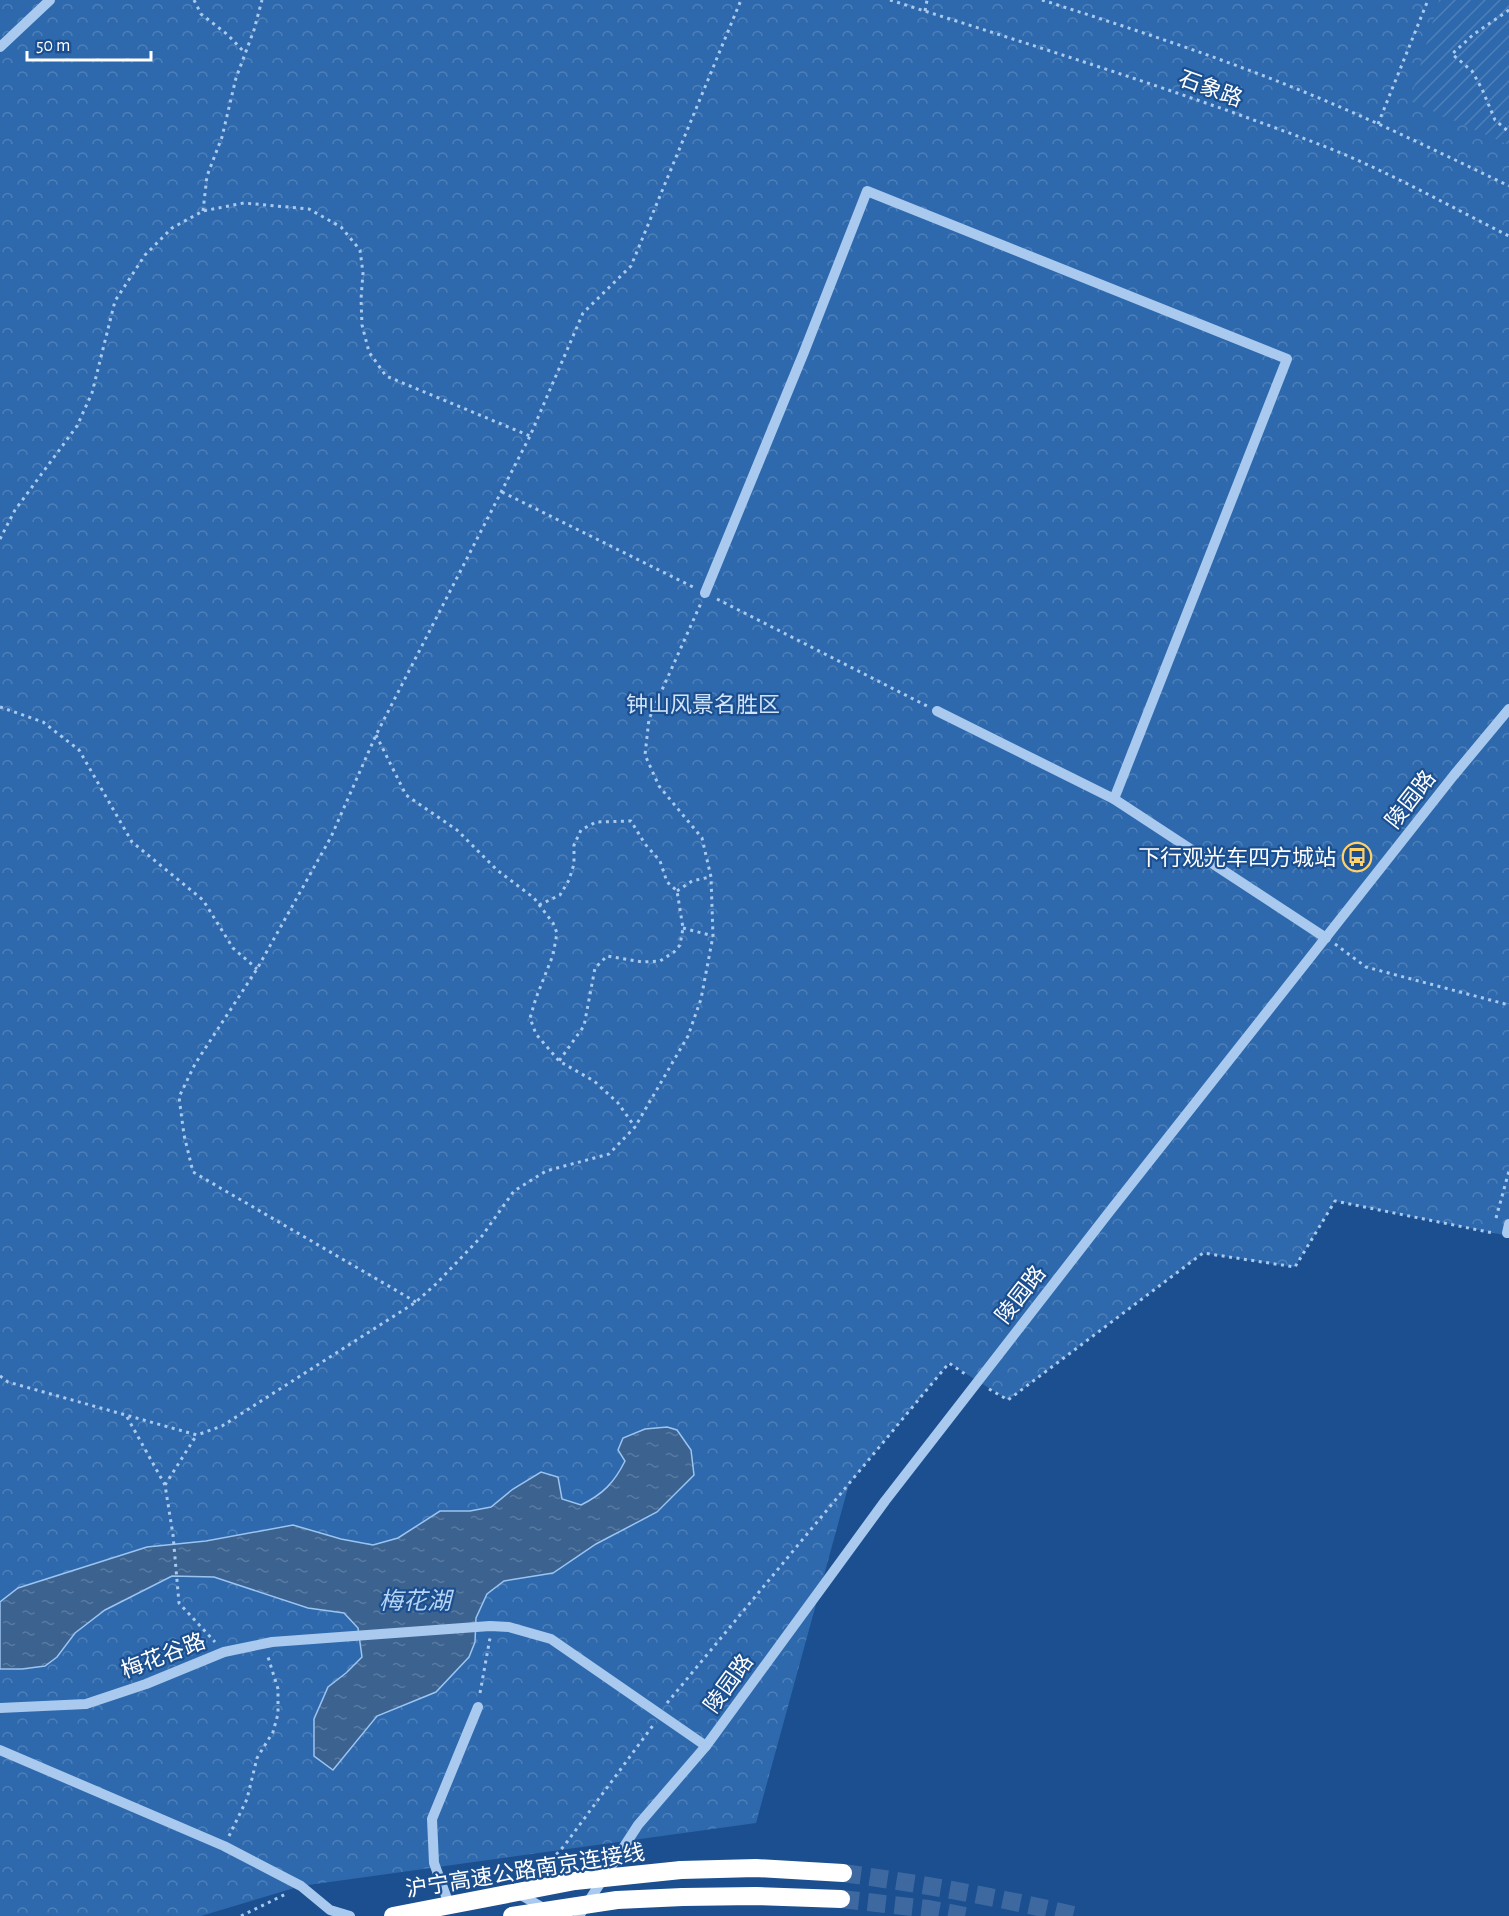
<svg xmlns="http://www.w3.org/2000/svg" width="1509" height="1916" font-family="'Alegreya Sans','Noto Sans SC',sans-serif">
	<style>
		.park { fill: url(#park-crowns) }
		.garden { fill: url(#garden-furrows) }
		.water { fill: url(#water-ripples); stroke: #9cc4f0; stroke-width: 1.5 }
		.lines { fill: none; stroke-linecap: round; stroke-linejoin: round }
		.highway-tunnel { stroke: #3d69a0; stroke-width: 18; stroke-dasharray: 18 9; stroke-linecap: butt }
		.path { stroke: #a9c9ee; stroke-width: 3; stroke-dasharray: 3 4.5; stroke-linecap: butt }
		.minor { stroke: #a9c9ee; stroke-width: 10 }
		.highway { stroke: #fff; stroke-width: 18 }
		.highway-bridge { stroke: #fff; stroke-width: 18 }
		.labels { text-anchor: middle; stroke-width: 4.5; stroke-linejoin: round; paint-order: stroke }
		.street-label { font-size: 22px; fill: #fff; stroke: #1b4f8f }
		.park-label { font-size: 22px; fill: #cfe3fa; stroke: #1b4f8f }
		.poi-label { font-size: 22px; fill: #fff; stroke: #1b4f8f; text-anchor: end }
		.water-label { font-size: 24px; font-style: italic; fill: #b5d3f5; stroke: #1b4f8f }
	</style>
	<defs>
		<pattern id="park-crowns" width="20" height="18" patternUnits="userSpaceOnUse" patternTransform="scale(1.5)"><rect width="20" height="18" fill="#2e69ad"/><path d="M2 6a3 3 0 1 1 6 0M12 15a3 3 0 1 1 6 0" fill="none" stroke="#4d80b9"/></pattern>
		<pattern id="garden-furrows" width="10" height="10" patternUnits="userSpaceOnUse" patternTransform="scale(1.5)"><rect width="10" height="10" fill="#2e69ad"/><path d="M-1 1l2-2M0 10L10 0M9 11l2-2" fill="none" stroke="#4d80b9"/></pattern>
		<pattern id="water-ripples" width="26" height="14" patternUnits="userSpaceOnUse" patternTransform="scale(1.5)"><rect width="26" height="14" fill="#3c6290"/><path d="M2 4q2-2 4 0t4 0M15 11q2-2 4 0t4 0" fill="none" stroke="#597aa1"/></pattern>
	</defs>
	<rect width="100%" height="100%" fill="#1b4f8f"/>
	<path class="park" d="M 0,0 L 1509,0 L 1509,1236 L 1335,1201 L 1295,1267 L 1203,1253 L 1008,1400 L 949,1363 L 849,1484 L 756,1823 L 301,1886 L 201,1916 L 0,1916 Z"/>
	<path class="garden" d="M 1439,0 L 1509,0 L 1509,145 L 1410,101 Z"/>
	<path class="water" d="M 667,1427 L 677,1430 L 691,1450 L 694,1475 L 657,1512 L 596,1544 L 553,1573 L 504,1581 L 487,1594 L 476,1618 L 475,1642 L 469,1657 L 436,1692 L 377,1716 L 333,1770 L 314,1756 L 314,1719 L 328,1687 L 346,1673 L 362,1657 L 358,1628 L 344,1613 L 308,1608 L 214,1577 L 172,1576 L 105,1610 L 75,1633 L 57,1657 L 45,1666 L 22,1669 L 0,1669 L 0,1602 L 18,1588 L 147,1547 L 206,1541 L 293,1525 L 341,1539 L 373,1545 L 398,1538 L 440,1511 L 470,1511 L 491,1507 L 513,1489 L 541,1472 L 558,1477 L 562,1499 L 581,1505 C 603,1494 614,1483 625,1461 L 618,1450 L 623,1438 L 645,1429 Z"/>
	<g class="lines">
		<g class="highway-tunnel">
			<path d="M 843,1873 C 922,1884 999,1897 1077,1916"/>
			<path d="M 841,1899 L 929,1909 L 965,1916"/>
		</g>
		<g class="path">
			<path d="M 194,0 L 201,14 L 228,35 L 245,53"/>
			<path d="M 890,0 C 1035,46 1180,91 1321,145 C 1386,170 1447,205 1509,236"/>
			<path d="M 1042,0 C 1127,27 1213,55 1297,89 C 1369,118 1439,152 1509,186"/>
			<path d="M 1509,10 L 1474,34 L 1452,54 L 1472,71 L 1482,89 L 1495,120 L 1509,132"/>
			<path d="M 925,11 L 927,0"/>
			<path d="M 1378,124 L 1428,0"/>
			<path d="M 203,211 L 207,176 L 222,137 L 236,78 L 254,30 L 262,0"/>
			<path d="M 502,492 L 695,588"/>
			<path d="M 0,539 L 15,510 L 77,426 L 92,393 L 115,301 L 145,255 L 172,228 L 203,211 L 244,203 L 309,209 L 341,227 L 360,250 L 363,273 L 361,299 L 362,325 L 369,352 L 386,376 L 530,436"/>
			<path d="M 717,599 L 927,706"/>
			<path d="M 0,707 L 43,722 L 79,750 L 132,842 L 203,900 L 233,948 L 257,969"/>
			<path d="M 376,735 L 406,795 L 457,830 L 497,870 L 534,898 L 553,923 L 557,933 L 553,955 L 536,998 L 530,1018 L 536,1034 L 559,1061 L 594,1081 L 618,1103 L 635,1127"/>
			<path d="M 677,891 L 692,881 L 710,877"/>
			<path d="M 539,905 L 560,895 L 569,880 L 574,864 L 574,845 L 581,830 L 596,822 L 631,821 L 645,844 L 660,861 L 667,882 L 677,891 L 683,928 L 680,945 L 674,952 L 660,961 L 643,962 L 607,956 L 595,968 L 584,1026 L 559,1061"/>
			<path d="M 683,928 L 713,936"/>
			<path d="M 1335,944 L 1366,967 L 1509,1005"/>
			<path d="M 1496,1218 L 1509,1171"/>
			<path d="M 416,1302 L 193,1172 L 184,1135 L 179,1097 L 195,1064 L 257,969 L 331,837 L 376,735 L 530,436 L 583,313 L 631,266 L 741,0"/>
			<path d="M 0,1376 L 8,1382 L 197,1435 L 222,1426 L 416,1302 L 436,1284 L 482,1236 L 514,1191 L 546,1171 L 609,1154 L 635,1127 L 688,1036 L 701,999 L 713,936 L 711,877 L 702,838 L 659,786 L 645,755 L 649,719 L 701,603"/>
			<path d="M 989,1389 L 1008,1400 L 1203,1253 L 1295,1267 L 1335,1201 L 1493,1233 L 1493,1231"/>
			<path d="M 127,1417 L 165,1485 L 173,1535 L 179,1603 L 215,1642"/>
			<path d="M 165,1485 L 196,1436"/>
			<path d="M 480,1693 L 490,1638"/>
			<path d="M 667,1703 L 949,1363 L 968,1376"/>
			<path d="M 229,1836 L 247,1799 L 257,1758 L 273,1732 L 278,1714 L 278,1689 L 268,1657"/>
			<path d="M 541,1871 L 564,1846 L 654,1724"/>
			<path d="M 241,1916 L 288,1893"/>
		</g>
		<g class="minor">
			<path d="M 0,47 L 50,0"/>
			<path d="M 705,593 L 804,352 L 867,191 L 1287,359 L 1114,799"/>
			<path d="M 937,711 L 1114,799 L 1326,938"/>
			<path d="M 1509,1224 L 1507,1233 L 1509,1233"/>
			<path d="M 0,1708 L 86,1704 L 146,1684 L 224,1652 L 272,1642 L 490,1626 L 509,1627 L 551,1639 L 706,1746"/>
			<path d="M 0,1750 L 224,1846 L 301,1886 L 330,1910 L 350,1916"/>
			<path d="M 516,1895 L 519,1894 L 547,1910"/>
			<path d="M 450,1907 L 434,1863 L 432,1819 L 478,1707"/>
			<path d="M 579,1916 L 638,1825 L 706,1746 L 885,1501 L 1110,1211 L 1454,775 L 1509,709"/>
		</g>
		<g class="highway">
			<path d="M 681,1870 L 756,1868 L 843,1873"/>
			<path d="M 683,1897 L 756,1896 L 841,1899"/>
		</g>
		<g class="highway-bridge">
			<path d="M 393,1916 L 575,1881 L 681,1870"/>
			<path d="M 512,1916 L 617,1900 L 683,1897"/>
		</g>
	</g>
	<defs>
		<g id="bus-ring" transform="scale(1.5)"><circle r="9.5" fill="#1b4f8f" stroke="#ffd166" stroke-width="1.5"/><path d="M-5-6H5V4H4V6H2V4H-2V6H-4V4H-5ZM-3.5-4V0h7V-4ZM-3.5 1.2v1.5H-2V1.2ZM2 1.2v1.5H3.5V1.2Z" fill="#ffd166"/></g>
	</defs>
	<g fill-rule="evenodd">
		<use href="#bus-ring" x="1357" y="857"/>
	</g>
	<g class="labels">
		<g class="street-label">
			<text transform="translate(1211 88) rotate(20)" y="8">石象路</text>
			<text transform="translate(1410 799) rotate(-52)" y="8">陵园路</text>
			<text transform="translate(1020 1294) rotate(-52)" y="8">陵园路</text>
			<text transform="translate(163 1655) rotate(-21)" y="8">梅花谷路</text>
			<text transform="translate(728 1683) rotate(-54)" y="8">陵园路</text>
			<text transform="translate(525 1870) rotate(-9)" y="8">沪宁高速公路南京连接线</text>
		</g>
		<g class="park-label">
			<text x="703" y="712">钟山风景名胜区</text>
		</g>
		<g class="poi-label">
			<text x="1336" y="865">下行观光车四方城站</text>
		</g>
		<g class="water-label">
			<text x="415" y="1609">梅花湖</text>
		</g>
	</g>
	<path d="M27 51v9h124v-9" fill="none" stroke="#ffffff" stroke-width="3"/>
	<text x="36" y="51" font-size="18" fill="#ffffff" stroke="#1b4f8f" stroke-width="4.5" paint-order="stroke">50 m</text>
</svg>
